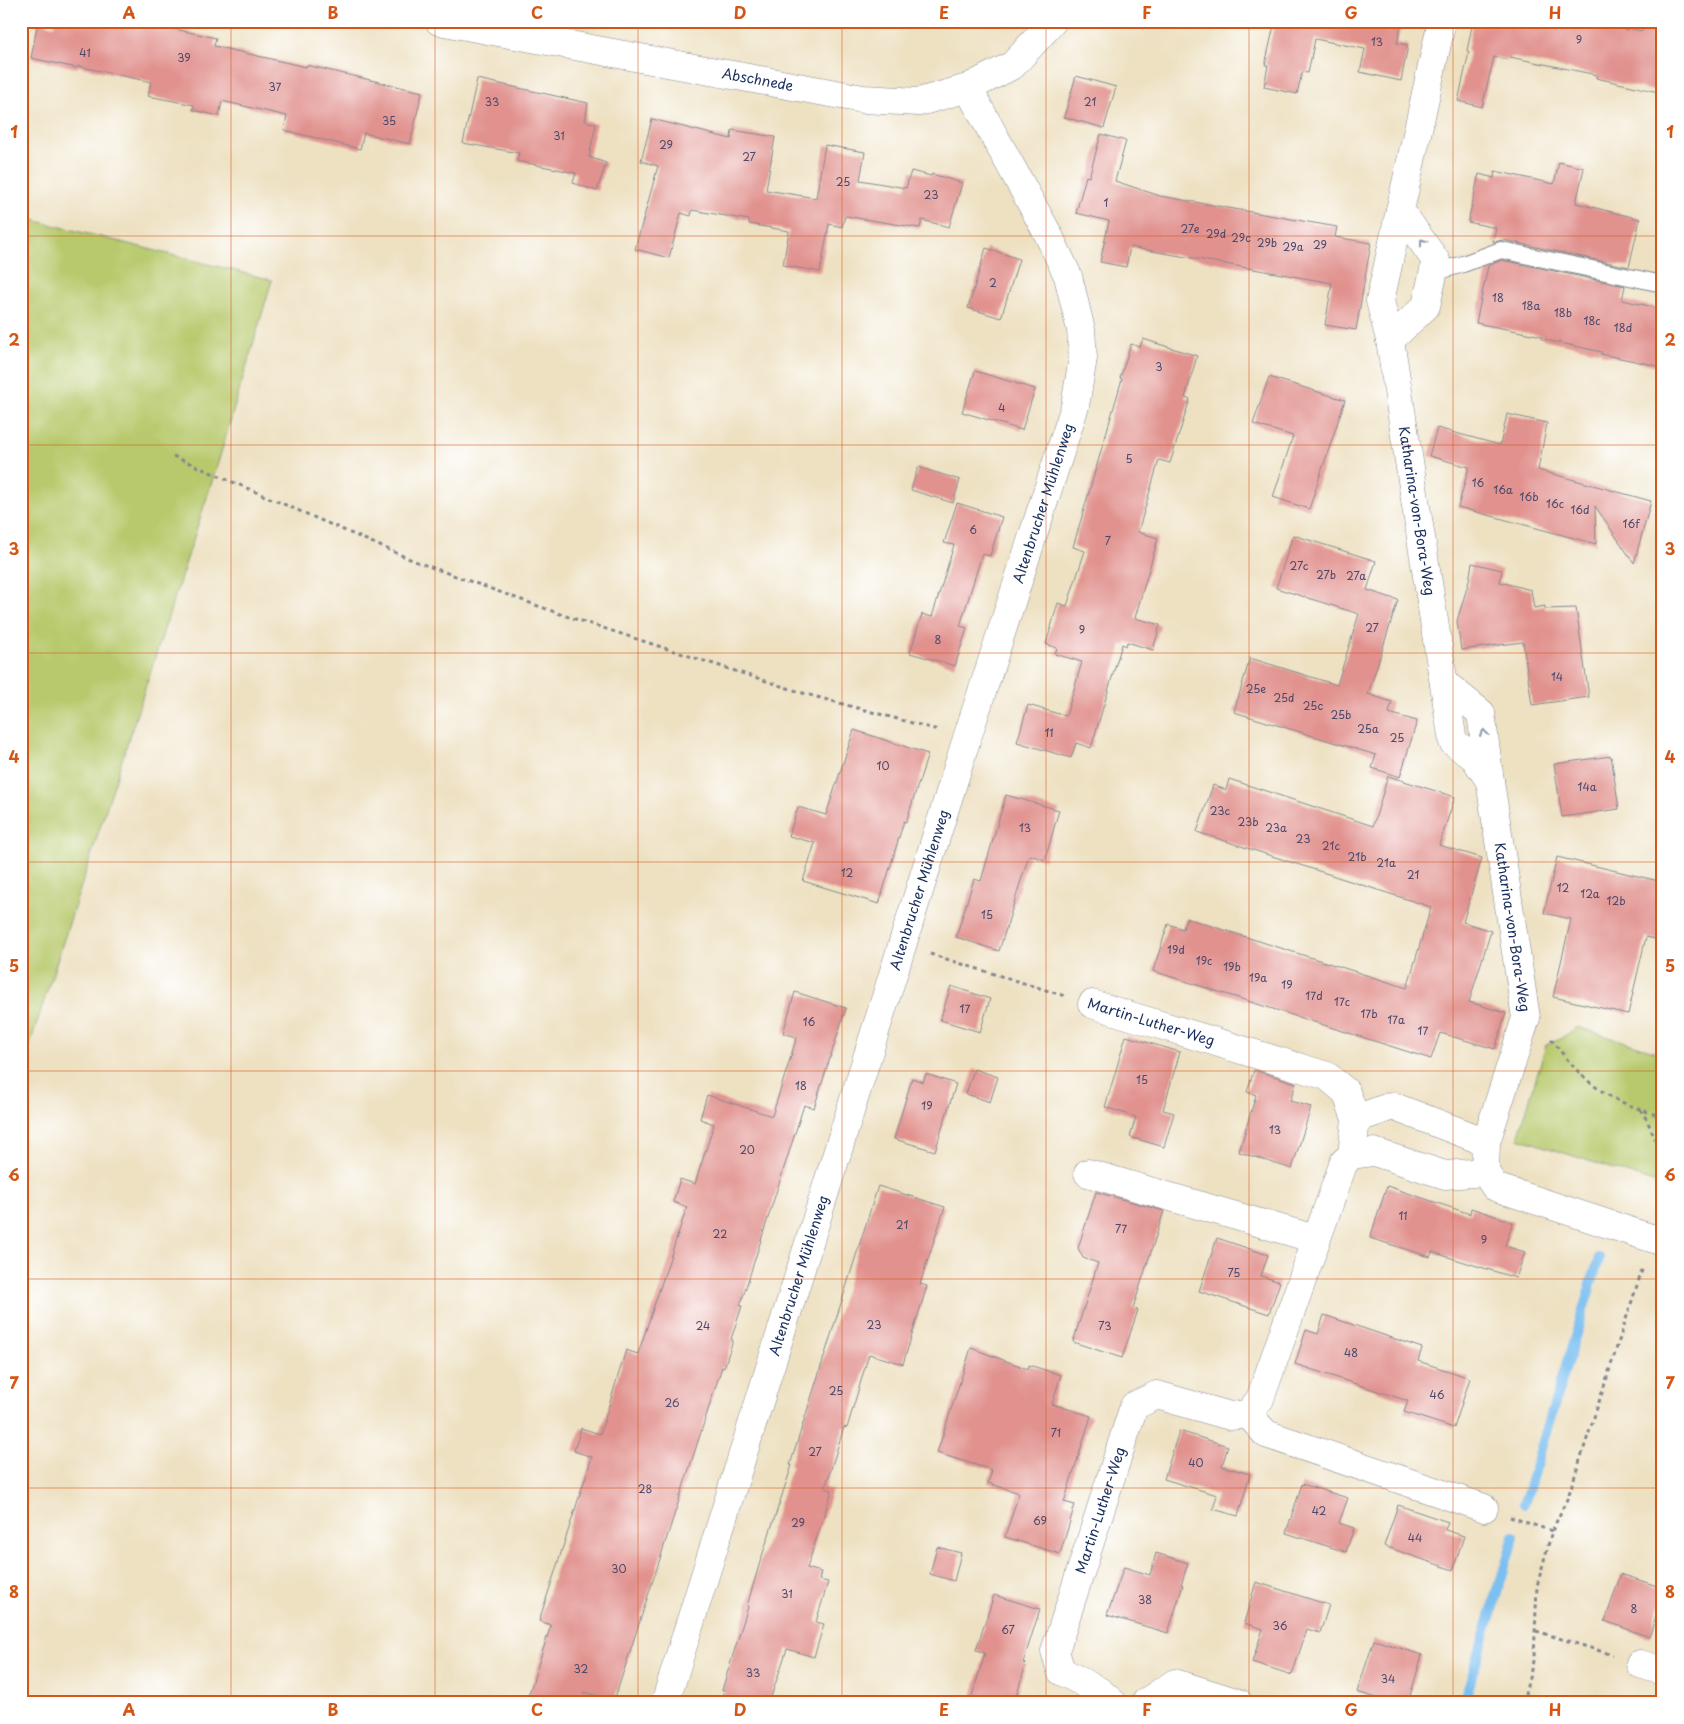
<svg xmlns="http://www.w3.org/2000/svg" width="1684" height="1724" font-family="'Playpen Sans',sans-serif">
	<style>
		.green { fill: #b7c96c; stroke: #697c65 }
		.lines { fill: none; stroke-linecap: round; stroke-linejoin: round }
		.stream { stroke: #7bbff1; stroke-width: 10 }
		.building { fill: #e1928e }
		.service-casing { stroke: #848890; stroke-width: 18 }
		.minor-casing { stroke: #848890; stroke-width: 29 }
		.path { stroke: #848890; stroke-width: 3; stroke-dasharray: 4 4; stroke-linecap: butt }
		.service { stroke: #fff; stroke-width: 16 }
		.minor { stroke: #fff; stroke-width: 28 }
		.oneway { stroke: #8d97ae }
		.grid { fill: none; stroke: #d45514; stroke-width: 1; stroke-opacity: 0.55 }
		.labels { text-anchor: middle; stroke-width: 4.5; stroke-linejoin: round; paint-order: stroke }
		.number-label { font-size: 11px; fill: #4c486a }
		.street-label { font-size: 14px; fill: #1b2f5e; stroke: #fff }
		.neatline { fill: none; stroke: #d45514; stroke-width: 2 }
		.grid-label { font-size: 16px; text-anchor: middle; font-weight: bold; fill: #d45514 }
	</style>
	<rect width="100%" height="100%" fill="#fff"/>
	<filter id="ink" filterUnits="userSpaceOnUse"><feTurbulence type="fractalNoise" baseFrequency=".02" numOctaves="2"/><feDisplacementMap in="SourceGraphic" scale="10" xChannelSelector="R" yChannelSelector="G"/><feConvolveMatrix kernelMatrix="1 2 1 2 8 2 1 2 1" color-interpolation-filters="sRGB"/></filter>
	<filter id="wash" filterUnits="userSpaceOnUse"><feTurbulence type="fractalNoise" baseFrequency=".0096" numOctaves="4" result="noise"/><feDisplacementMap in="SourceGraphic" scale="20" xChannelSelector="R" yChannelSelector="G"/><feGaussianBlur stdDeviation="1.12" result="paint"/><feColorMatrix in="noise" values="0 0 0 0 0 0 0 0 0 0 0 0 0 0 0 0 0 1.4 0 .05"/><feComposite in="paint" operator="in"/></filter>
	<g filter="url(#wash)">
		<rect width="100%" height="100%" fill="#eee1c2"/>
		<g class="green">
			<path d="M 21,217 L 272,280 L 218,463 L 21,1072 Z"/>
			<path d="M 1578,1027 L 1663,1054 L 1663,1185 L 1518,1138 L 1546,1045 L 1560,1039 Z"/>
		</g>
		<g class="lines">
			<g class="stream">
				<path d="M 1524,1504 L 1599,1258"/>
				<path d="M 1464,1703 L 1514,1536"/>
			</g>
		</g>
		<g id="blocks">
			<g class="building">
				<path d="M 56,21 L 138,21 L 216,38 L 214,46 L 306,67 L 306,65 L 422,92 L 410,144 L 364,133 L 360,149 L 284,130 L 287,116 L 222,101 L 219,116 L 193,110 L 194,105 L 148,96 L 151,82 L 78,66 L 77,68 L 31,58 L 38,22 L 54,26 Z"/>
				<path d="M 1275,21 L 1402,21 L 1397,43 L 1408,45 L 1401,81 L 1360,72 L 1365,49 L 1315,39 L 1308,73 L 1302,72 L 1297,94 L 1264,87 L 1268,65 L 1265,65 Z"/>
				<path d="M 1473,21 L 1584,21 L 1627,30 L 1627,28 L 1642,31 L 1644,21 L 1663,21 L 1663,93 L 1596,78 L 1597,75 L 1510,57 L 1509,60 L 1494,57 L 1482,107 L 1458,101 L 1469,52 L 1467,51 Z"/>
				<path d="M 1076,76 L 1116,87 L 1104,128 L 1064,117 Z"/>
				<path d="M 477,79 L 588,103 L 585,121 L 596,124 L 589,157 L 606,163 L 597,191 L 573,183 L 576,173 L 517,161 L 519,153 L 463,143 Z"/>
				<path d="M 652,119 L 731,139 L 732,130 L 775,137 L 766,190 L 816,198 L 825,145 L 865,152 L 860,180 L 906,188 L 911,171 L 931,176 L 932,174 L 962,183 L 949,227 L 922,220 L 920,228 L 845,216 L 842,227 L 829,224 L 820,272 L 783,265 L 789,231 L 749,224 L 749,220 L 692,210 L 691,216 L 681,213 L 669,258 L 635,249 L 658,166 L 641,161 Z"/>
				<path d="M 1101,134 L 1126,141 L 1115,181 L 1160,196 L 1337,227 L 1335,237 L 1371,243 L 1356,330 L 1325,325 L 1332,283 L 1130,247 L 1126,267 L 1100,262 L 1109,221 L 1076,213 L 1086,176 L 1089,177 Z"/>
				<path d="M 1559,162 L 1584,168 L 1576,203 L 1640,219 L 1629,267 L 1503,240 L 1493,242 L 1496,228 L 1468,222 L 1479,174 L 1494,178 L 1495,171 L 1554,184 Z"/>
				<path d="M 986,248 L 1019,259 L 1001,318 L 968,308 Z"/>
				<path d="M 1502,260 L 1625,286 L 1622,300 L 1663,309 L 1663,367 L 1601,354 L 1602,352 L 1542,339 L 1542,336 L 1476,323 L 1488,266 Z"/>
				<path d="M 1143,339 L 1197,356 L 1185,398 L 1190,399 L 1170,463 L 1159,460 L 1138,532 L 1158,538 L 1135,618 L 1160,625 L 1153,650 L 1127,642 L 1126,646 L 1122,644 L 1091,748 L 1076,743 L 1071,758 L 1017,742 L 1028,705 L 1066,716 L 1082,662 L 1055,654 L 1057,648 L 1046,644 L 1058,603 L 1067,606 L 1085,551 L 1073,547 L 1122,379 L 1120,378 L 1131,344 L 1140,347 Z"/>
				<path d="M 975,371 L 1035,389 L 1022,430 L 962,412 Z"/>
				<path d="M 1269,377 L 1345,400 L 1309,509 L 1273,497 L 1293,436 L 1253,424 Z"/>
				<path d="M 1507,414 L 1547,423 L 1538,470 L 1651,501 L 1634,563 L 1595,506 L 1596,544 L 1458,507 L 1469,467 L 1429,456 L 1437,428 L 1500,445 Z"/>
				<path d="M 918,467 L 960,480 L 953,503 L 911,490 Z"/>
				<path d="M 957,503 L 1002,517 L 990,556 L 982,554 L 960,626 L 967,628 L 955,666 L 910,653 L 922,614 L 932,617 L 954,545 L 944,543 Z"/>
				<path d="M 1293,535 L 1376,561 L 1367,590 L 1398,600 L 1368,694 L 1392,702 L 1389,713 L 1417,721 L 1400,777 L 1372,768 L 1376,755 L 1234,712 L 1250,658 L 1337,685 L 1359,614 L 1276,588 Z"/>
				<path d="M 1472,563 L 1502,570 L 1500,582 L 1531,590 L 1534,608 L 1545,606 L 1545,609 L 1576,608 L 1589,697 L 1532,705 L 1523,642 L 1461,650 L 1457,621 L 1469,581 Z"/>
				<path d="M 854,730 L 928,754 L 906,822 L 904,821 L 879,904 L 803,881 L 815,843 L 789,836 L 798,807 L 826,815 Z"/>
				<path d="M 1611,756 L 1619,809 L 1562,817 L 1554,764 Z"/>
				<path d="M 1388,776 L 1455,797 L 1439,845 L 1482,858 L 1463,922 L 1491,931 L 1469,1002 L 1506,1013 L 1495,1049 L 1440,1033 L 1431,1059 L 1153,971 L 1168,924 L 1183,929 L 1186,918 L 1407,988 L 1431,907 L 1197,832 L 1213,785 L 1226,790 L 1229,779 L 1373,826 Z"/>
				<path d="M 1006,795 L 1059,810 L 1045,860 L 1029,855 L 999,951 L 956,937 L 974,879 L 981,881 Z"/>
				<path d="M 1557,857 L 1663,882 L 1663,941 L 1646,937 L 1628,1014 L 1553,997 L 1571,919 L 1544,913 Z"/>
				<path d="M 951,986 L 990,999 L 980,1032 L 940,1020 Z"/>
				<path d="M 795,992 L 846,1008 L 814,1108 L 804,1105 L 740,1306 L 742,1306 L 731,1339 L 733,1340 L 724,1368 L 722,1367 L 614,1701 L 585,1692 L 582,1703 L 526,1703 L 551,1625 L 539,1621 L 592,1457 L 574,1451 L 581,1428 L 600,1434 L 626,1350 L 638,1354 L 687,1207 L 673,1202 L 680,1179 L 695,1184 L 714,1124 L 700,1119 L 707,1095 L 772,1116 L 797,1037 L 783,1033 Z"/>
				<path d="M 1126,1036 L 1180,1052 L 1163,1110 L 1174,1113 L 1164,1147 L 1130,1137 L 1136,1117 L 1105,1107 Z"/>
				<path d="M 974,1069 L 998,1077 L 990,1102 L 966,1094 Z"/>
				<path d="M 1254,1070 L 1296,1083 L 1290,1101 L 1311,1107 L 1292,1169 L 1239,1152 L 1256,1095 L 1247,1092 Z"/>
				<path d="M 926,1074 L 956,1084 L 935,1151 L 894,1139 L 912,1078 L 923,1082 Z"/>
				<path d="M 878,1186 L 945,1207 L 920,1284 L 927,1286 L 903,1364 L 869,1354 L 847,1428 L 844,1427 L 825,1488 L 832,1490 L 807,1568 L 821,1572 L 819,1580 L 828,1582 L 816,1622 L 824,1624 L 814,1657 L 787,1649 L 769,1703 L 743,1703 L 723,1696 L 725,1690 L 722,1690 L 748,1607 L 747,1606 L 760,1562 L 792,1465 L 790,1465 Z"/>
				<path d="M 1387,1186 L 1470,1214 L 1471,1208 L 1513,1222 L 1505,1246 L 1525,1252 L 1516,1278 L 1432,1252 L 1430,1257 L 1370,1238 Z"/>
				<path d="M 1096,1192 L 1164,1211 L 1133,1308 L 1138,1310 L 1122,1358 L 1073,1342 L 1098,1263 L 1083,1258 L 1078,1248 Z"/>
				<path d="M 1217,1238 L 1268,1255 L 1261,1276 L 1280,1282 L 1269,1314 L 1199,1291 Z"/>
				<path d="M 1324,1315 L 1422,1348 L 1418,1361 L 1470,1378 L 1454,1428 L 1404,1412 L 1408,1401 L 1295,1364 L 1306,1330 L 1318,1334 Z"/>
				<path d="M 971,1348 L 1028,1369 L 1029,1365 L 1061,1375 L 1052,1404 L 1091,1416 L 1064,1502 L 1075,1505 L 1060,1554 L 1005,1537 L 1019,1493 L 988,1483 L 992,1470 L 937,1453 Z"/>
				<path d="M 1179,1431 L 1228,1446 L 1222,1466 L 1250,1474 L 1238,1516 L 1213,1509 L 1217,1495 L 1164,1479 Z"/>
				<path d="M 1302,1484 L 1348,1498 L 1339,1523 L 1354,1528 L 1346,1552 L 1286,1533 Z"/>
				<path d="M 1398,1505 L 1448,1522 L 1445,1530 L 1464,1536 L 1453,1570 L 1384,1546 Z"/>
				<path d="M 937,1547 L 961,1553 L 954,1581 L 930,1574 Z"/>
				<path d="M 1156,1553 L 1188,1563 L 1181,1585 L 1183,1585 L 1168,1633 L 1107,1615 L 1124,1567 L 1150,1575 Z"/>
				<path d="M 1621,1574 L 1663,1588 L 1663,1596 L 1649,1637 L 1605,1621 Z"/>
				<path d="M 1256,1582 L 1329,1605 L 1320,1633 L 1307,1629 L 1292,1675 L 1252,1662 L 1263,1629 L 1244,1623 Z"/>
				<path d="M 994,1595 L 1040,1609 L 1023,1663 L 1026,1664 L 1014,1703 L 970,1703 L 985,1653 L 976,1650 Z"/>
				<path d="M 1374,1640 L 1422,1655 L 1408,1703 L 1393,1703 L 1357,1692 Z"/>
			</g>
		</g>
	</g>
	<g filter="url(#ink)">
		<use href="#blocks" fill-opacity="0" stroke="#848890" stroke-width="1"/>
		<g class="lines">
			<g class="service-casing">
				<path id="service" d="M 1433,273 L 1463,264 L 1501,250 L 1658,283"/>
			</g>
			<g class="minor-casing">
				<g id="minor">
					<path id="s1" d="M 439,21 L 863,99 L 919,102 L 968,88 L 1013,65 L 1053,21"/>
					<path id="s2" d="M 1442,21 L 1380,301 L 1390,340 L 1453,742 L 1474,757 L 1490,781"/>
					<path d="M 1390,340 L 1426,306 L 1436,261 L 1400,210"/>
					<path id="s3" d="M 1444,683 L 1481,713 L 1490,781 L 1526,1018 L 1486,1142 L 1485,1172 L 1495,1187 L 1663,1242"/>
					<path d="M 1092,1004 L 1327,1076 L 1346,1092 L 1356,1119 L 1352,1155"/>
					<path d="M 1356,1119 L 1392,1106 L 1486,1142"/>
					<path d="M 1088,1173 L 1315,1239"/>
					<path d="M 1248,1414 L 1266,1434 L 1484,1508"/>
					<path d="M 1640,1664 L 1663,1671"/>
					<path id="s4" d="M 665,1703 L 967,738 L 1075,406 L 1083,358 L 1081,330 L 1068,276 L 1048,234 L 968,88"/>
					<path id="s5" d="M 1113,1703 L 1099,1691 L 1061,1671 L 1055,1651 L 1134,1406 L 1157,1395 L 1230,1416 L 1248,1414 L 1260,1399 L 1344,1162 L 1352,1155 L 1374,1152 L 1445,1175 L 1485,1172"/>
					<path d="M 1145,1703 L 1175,1683 L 1239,1703"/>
				</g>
			</g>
			<g class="path">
				<path d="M 173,456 L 417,562 L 563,615 L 806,694 L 938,730"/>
				<path d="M 930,954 L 1065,996"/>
				<path d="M 1551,1039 C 1577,1073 1596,1094 1637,1108 C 1645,1111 1654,1115 1663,1116"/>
				<path d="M 1640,1109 L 1647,1120 L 1659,1148"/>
				<path d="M 1663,1139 L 1659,1148 L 1663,1175"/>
				<path d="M 1510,1517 L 1552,1531"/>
				<path d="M 1536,1631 L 1613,1655"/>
				<path d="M 1523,1703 L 1534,1657 L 1537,1586 L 1552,1531 L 1568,1497 L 1643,1267"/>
			</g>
			<use href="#service" class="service"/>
			<use href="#minor" class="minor"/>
		</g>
		<defs><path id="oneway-chevron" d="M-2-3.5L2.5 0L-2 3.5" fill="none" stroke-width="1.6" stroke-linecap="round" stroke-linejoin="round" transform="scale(1.25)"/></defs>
		<g class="oneway">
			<use href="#oneway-chevron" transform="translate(1423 242) rotate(-125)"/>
			<use href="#oneway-chevron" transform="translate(1484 733) rotate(-97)"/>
		</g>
	</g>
	<path class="grid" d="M 231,21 L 231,1703M 435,21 L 435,1703M 638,21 L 638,1703M 842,21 L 842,1703M 1046,21 L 1046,1703M 1249,21 L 1249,1703M 1453,21 L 1453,1703M 21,236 L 1663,236M 21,445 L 1663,445M 21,653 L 1663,653M 21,862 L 1663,862M 21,1071 L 1663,1071M 21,1279 L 1663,1279M 21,1488 L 1663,1488"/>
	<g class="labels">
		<g class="number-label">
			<text x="1579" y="44">9</text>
			<text x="1377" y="46">13</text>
			<text x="85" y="57">41</text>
			<text x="184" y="62">39</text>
			<text x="275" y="91">37</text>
			<text x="492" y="106">33</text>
			<text x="1090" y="106">21</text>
			<text x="389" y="125">35</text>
			<text x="559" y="140">31</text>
			<text x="666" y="149">29</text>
			<text x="749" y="161">27</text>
			<text x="843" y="186">25</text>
			<text x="931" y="199">23</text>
			<text x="1106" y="207">1</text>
			<text x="1190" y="233">27e</text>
			<text x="1216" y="238">29d</text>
			<text x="1241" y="242">29c</text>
			<text x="1267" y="247">29b</text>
			<text x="1320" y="249">29</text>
			<text x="1293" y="251">29a</text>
			<text x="993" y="287">2</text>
			<text x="1498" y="302">18</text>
			<text x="1531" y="310">18a</text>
			<text x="1563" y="317">18b</text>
			<text x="1592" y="325">18c</text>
			<text x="1623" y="332">18d</text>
			<text x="1159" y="371">3</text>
			<text x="1002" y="412">4</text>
			<text x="1129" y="463">5</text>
			<text x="1478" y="487">16</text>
			<text x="1503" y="494">16a</text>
			<text x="1529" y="501">16b</text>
			<text x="1555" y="508">16c</text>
			<text x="1580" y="514">16d</text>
			<text x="1631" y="528">16f</text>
			<text x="973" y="534">6</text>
			<text x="1108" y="545">7</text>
			<text x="1299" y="570">27c</text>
			<text x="1326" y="579">27b</text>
			<text x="1356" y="580">27a</text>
			<text x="1372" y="632">27</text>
			<text x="1082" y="634">9</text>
			<text x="938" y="644">8</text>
			<text x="1557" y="681">14</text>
			<text x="1256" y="693">25e</text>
			<text x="1284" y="702">25d</text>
			<text x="1313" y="710">25c</text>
			<text x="1341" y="719">25b</text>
			<text x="1368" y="733">25a</text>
			<text x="1049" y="737">11</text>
			<text x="1397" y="742">25</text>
			<text x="883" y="770">10</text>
			<text x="1587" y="791">14a</text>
			<text x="1220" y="815">23c</text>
			<text x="1248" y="826">23b</text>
			<text x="1025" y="832">13</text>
			<text x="1276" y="832">23a</text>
			<text x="1303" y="843">23</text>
			<text x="1331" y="850">21c</text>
			<text x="1357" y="861">21b</text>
			<text x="1386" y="867">21a</text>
			<text x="847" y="877">12</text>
			<text x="1413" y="879">21</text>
			<text x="1563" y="892">12</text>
			<text x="1590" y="898">12a</text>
			<text x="1616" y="905">12b</text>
			<text x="987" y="919">15</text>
			<text x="1176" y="954">19d</text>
			<text x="1204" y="965">19c</text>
			<text x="1232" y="971">19b</text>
			<text x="1258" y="982">19a</text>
			<text x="1287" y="989">19</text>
			<text x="1314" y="1000">17d</text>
			<text x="1342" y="1006">17c</text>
			<text x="965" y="1013">17</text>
			<text x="1369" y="1018">17b</text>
			<text x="1396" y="1024">17a</text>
			<text x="809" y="1026">16</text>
			<text x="1423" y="1035">17</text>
			<text x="1142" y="1084">15</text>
			<text x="801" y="1090">18</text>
			<text x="927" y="1110">19</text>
			<text x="1275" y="1134">13</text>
			<text x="747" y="1154">20</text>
			<text x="1403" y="1220">11</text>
			<text x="902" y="1229">21</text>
			<text x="1121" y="1233">77</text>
			<text x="720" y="1238">22</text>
			<text x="1484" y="1244">9</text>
			<text x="1234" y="1277">75</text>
			<text x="874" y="1329">23</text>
			<text x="703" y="1330">24</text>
			<text x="1105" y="1330">73</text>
			<text x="1351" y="1357">48</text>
			<text x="836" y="1395">25</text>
			<text x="1437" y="1399">46</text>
			<text x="672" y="1407">26</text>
			<text x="1056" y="1437">71</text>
			<text x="815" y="1456">27</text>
			<text x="1196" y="1467">40</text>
			<text x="645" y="1493">28</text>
			<text x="1319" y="1515">42</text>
			<text x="1040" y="1525">69</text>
			<text x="798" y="1527">29</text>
			<text x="1415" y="1542">44</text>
			<text x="619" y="1573">30</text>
			<text x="787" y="1598">31</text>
			<text x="1145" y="1604">38</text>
			<text x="1634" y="1613">8</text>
			<text x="1280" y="1630">36</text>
			<text x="1008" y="1634">67</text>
			<text x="581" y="1673">32</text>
			<text x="753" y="1677">33</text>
			<text x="1388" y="1683">34</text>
		</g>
		<g class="street-label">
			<text dy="5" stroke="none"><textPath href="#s1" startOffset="324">Abschnede</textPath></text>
			<text dy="5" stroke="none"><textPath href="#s4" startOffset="1258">Altenbrucher Mühlenweg</textPath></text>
			<text dy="5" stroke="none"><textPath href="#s2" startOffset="500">Katharina-von-Bora-Weg</textPath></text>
			<text dy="5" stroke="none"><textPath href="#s4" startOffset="852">Altenbrucher Mühlenweg</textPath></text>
			<text dy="5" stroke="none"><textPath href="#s3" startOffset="264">Katharina-von-Bora-Weg</textPath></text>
			<text transform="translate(1151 1022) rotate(17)" y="5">Martin-Luther-Weg</text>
			<text dy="5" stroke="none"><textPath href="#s4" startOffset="448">Altenbrucher Mühlenweg</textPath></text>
			<text dy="5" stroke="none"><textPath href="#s5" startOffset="230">Martin-Luther-Weg</textPath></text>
		</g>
	</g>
	<rect width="1684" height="1724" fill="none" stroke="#fff" stroke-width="55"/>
	<rect x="28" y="28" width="1628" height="1668" class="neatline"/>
	<g class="grid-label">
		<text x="129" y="19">A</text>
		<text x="333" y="19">B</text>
		<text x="537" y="19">C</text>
		<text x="740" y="19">D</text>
		<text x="944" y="19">E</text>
		<text x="1147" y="19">F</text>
		<text x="1351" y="19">G</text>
		<text x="1555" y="19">H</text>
		<text x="14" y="138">1</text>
		<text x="1670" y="138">1</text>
		<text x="14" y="346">2</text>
		<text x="1670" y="346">2</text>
		<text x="14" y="555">3</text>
		<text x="1670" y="555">3</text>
		<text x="14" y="763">4</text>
		<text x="1670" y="763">4</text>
		<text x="14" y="972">5</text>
		<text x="1670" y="972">5</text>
		<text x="14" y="1181">6</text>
		<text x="1670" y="1181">6</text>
		<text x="14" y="1389">7</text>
		<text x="1670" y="1389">7</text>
		<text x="14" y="1598">8</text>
		<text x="1670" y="1598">8</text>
		<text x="129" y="1716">A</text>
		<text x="333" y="1716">B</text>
		<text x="537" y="1716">C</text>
		<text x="740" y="1716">D</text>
		<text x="944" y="1716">E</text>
		<text x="1147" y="1716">F</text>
		<text x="1351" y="1716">G</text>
		<text x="1555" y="1716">H</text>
	</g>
</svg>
